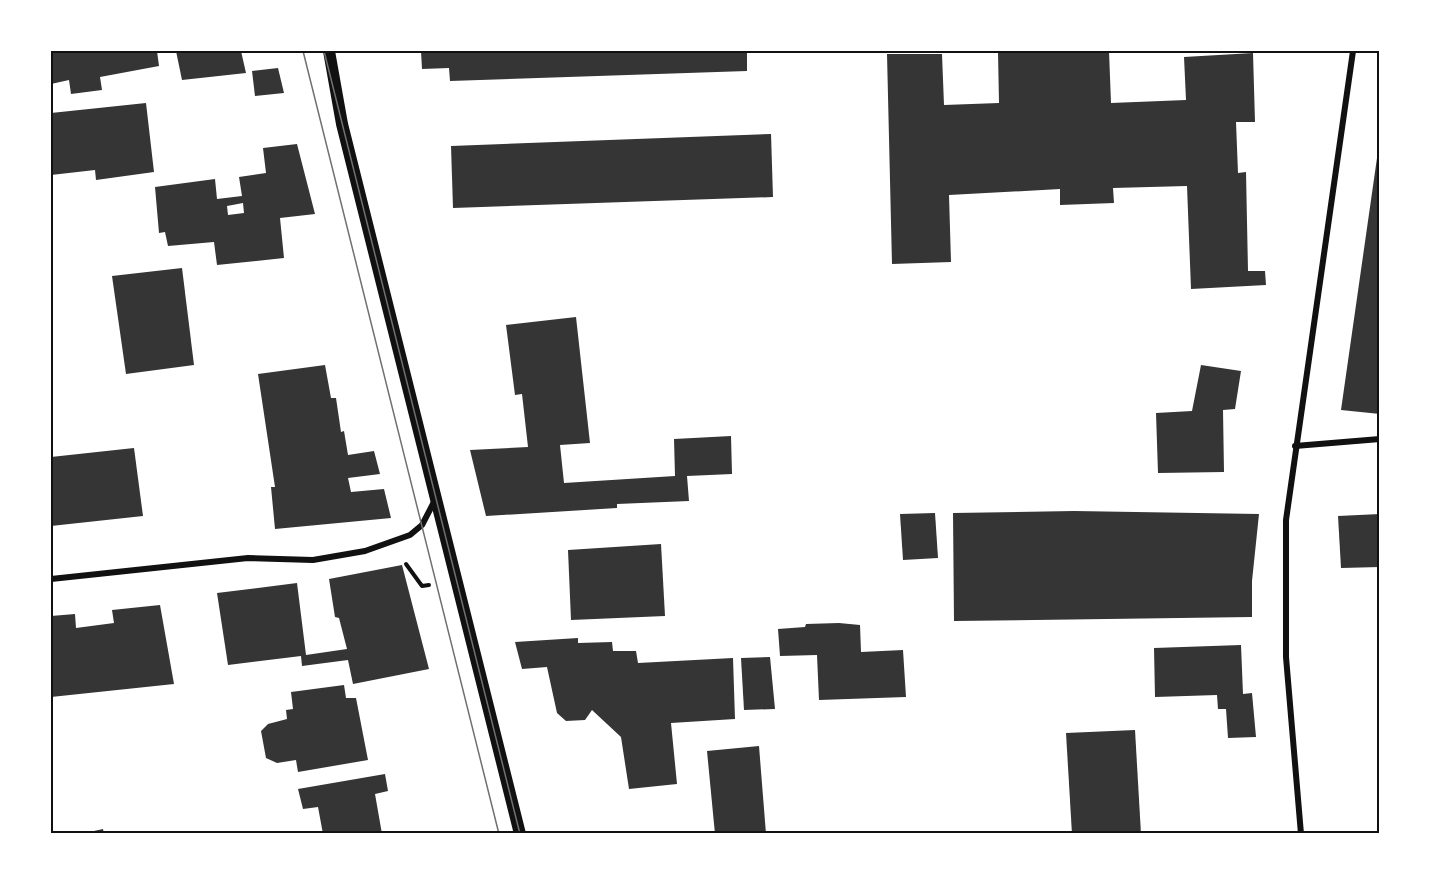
<svg xmlns="http://www.w3.org/2000/svg" width="1431" height="885" font-family="'Space Grotesk',sans-serif">
	<style>
		.building { fill: #353535; fill-rule: evenodd }
		.lines { fill: none; stroke-linecap: round; stroke-linejoin: round }
		.path { stroke: #111; stroke-width: 4 }
		.minor { stroke: #111; stroke-width: 6 }
		.secondary { stroke: #111; stroke-width: 12 }
		.tram { stroke: #707070; stroke-width: 1.5 }
		.neatline { fill: none; stroke: #111; stroke-width: 2 }
	</style>
	<rect width="100%" height="100%" fill="#fff"/>
	<g class="building">
		<path d="M 51,51 L 157,51 L 159,66 L 100,77 L 102,90 L 71,94 L 69,80 L 51,84 Z"/>
		<path d="M 176,51 L 241,51 L 246,73 L 182,80 Z"/>
		<path d="M 421,51 L 747,51 L 747,71 L 450,81 L 449,68 L 422,69 Z"/>
		<path d="M 1109,51 L 1111,103 L 1186,100 L 1184,57 L 1253,53 L 1255,122 L 1236,122 L 1238,173 L 1246,172 L 1248,271 L 1265,271 L 1266,285 L 1191,289 L 1187,186 L 1113,188 L 1114,203 L 1060,205 L 1060,189 L 949,195 L 951,262 L 892,264 L 887,54 L 942,54 L 944,105 L 999,103 L 998,52 Z"/>
		<path d="M 278,68 L 284,93 L 255,96 L 252,71 Z"/>
		<path d="M 146,103 L 154,172 L 96,180 L 95,170 L 51,175 L 51,113 Z"/>
		<path d="M 771,134 L 773,197 L 453,208 L 451,146 Z"/>
		<path d="M 297,144 L 315,214 L 280,218 L 284,258 L 217,265 L 214,242 L 168,246 L 165,232 L 159,233 L 155,187 L 215,179 L 217,199 L 242,196 L 239,177 L 266,173 L 263,148 ZM 243,203 L 244,213 L 228,215 L 227,206 Z"/>
		<path d="M 1379,144 L 1380,144 L 1380,414 L 1341,410 Z"/>
		<path d="M 182,268 L 194,365 L 126,374 L 112,276 Z"/>
		<path d="M 576,317 L 590,443 L 560,445 L 564,483 L 675,476 L 674,439 L 731,436 L 732,474 L 687,476 L 689,501 L 617,504 L 617,508 L 486,516 L 470,450 L 528,447 L 522,394 L 515,395 L 506,325 Z"/>
		<path d="M 325,365 L 331,398 L 336,398 L 341,432 L 344,431 L 348,455 L 374,451 L 380,474 L 348,478 L 351,492 L 384,489 L 391,518 L 275,529 L 271,487 L 275,487 L 258,374 Z"/>
		<path d="M 1201,365 L 1241,371 L 1235,409 L 1223,410 L 1224,472 L 1158,473 L 1156,413 L 1192,411 Z"/>
		<path d="M 134,448 L 143,516 L 51,526 L 51,457 Z"/>
		<path d="M 1074,511 L 1259,514 L 1252,581 L 1252,617 L 954,621 L 953,513 Z"/>
		<path d="M 935,513 L 938,558 L 903,560 L 900,514 Z"/>
		<path d="M 1380,514 L 1380,567 L 1341,568 L 1338,516 Z"/>
		<path d="M 661,544 L 665,616 L 571,620 L 568,550 Z"/>
		<path d="M 402,565 L 429,669 L 353,684 L 348,660 L 302,666 L 301,656 L 228,665 L 217,593 L 297,583 L 306,655 L 347,649 L 339,618 L 335,617 L 329,579 Z"/>
		<path d="M 160,605 L 174,684 L 51,697 L 51,616 L 75,614 L 76,628 L 114,623 L 112,610 Z"/>
		<path d="M 839,623 L 860,625 L 861,652 L 903,650 L 906,697 L 819,700 L 817,655 L 780,656 L 778,629 L 805,627 L 806,624 Z"/>
		<path d="M 578,638 L 578,643 L 612,642 L 613,651 L 636,651 L 638,663 L 733,658 L 735,719 L 671,723 L 677,784 L 629,789 L 621,737 L 592,710 L 585,720 L 566,721 L 557,713 L 547,667 L 522,669 L 515,642 Z"/>
		<path d="M 1241,645 L 1243,694 L 1252,693 L 1256,737 L 1228,738 L 1226,709 L 1218,709 L 1217,695 L 1155,697 L 1154,648 Z"/>
		<path d="M 770,657 L 775,709 L 744,710 L 741,658 Z"/>
		<path d="M 344,685 L 346,698 L 356,698 L 368,760 L 298,772 L 296,760 L 277,763 L 266,758 L 261,731 L 268,724 L 287,719 L 286,710 L 293,709 L 291,692 Z"/>
		<path d="M 1135,730 L 1141,834 L 1072,834 L 1066,733 Z"/>
		<path d="M 759,746 L 766,834 L 715,834 L 707,751 Z"/>
		<path d="M 385,774 L 388,791 L 375,794 L 382,834 L 323,834 L 318,807 L 303,809 L 298,789 Z"/>
		<path d="M 103,829 L 104,834 L 86,834 L 85,833 Z"/>
	</g>
	<g class="lines">
		<path class="path" d="M 406,564 L 422,586 L 429,585"/>
		<g class="minor">
			<path d="M 1295,446 L 1380,439"/>
			<path d="M 51,579 L 248,558 L 313,560 L 365,551 L 410,535 L 422,525 L 435,500"/>
			<path d="M 1301,834 L 1286,657 L 1286,520 L 1353,51"/>
		</g>
		<path class="secondary" d="M 329,51 L 342,124 L 520,834"/>
		<g class="tram">
			<path d="M 303,51 L 499,834"/>
			<path d="M 324,51 L 520,834"/>
		</g>
	</g>
	<rect width="1431" height="885" fill="none" stroke="#ffffff" stroke-width="105"/>
	<rect x="52" y="52" width="1326" height="780" class="neatline"/>
</svg>
